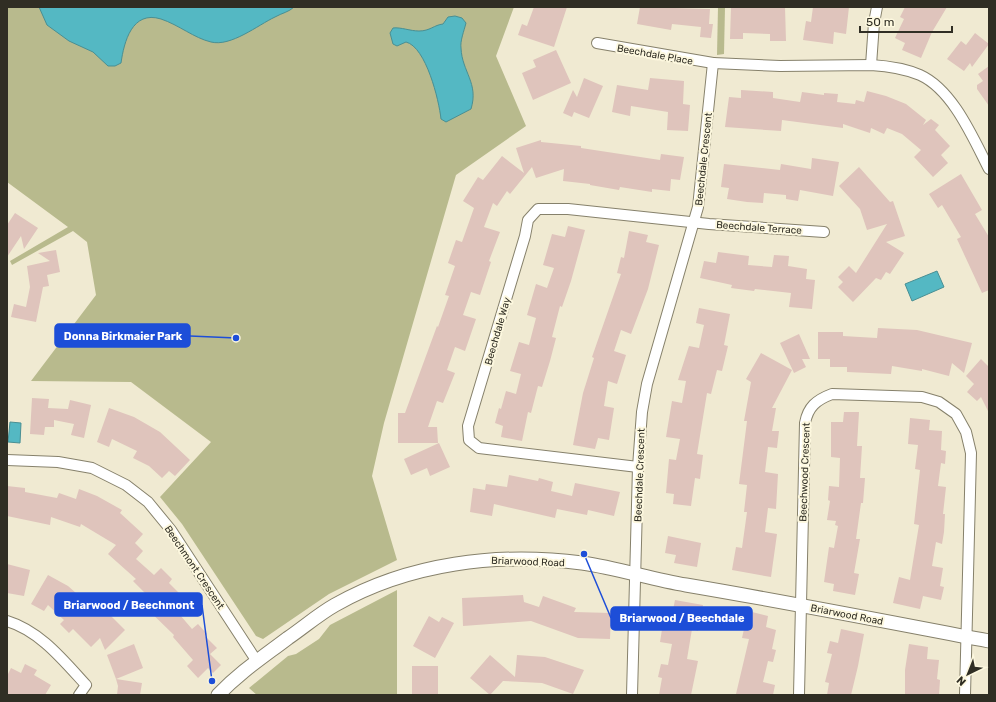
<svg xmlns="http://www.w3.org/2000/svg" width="996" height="702" font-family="Rubik,sans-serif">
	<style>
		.green { fill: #b8ba8d }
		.water { fill: #54b8c3; stroke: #498f93 }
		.building { fill: #dfc4bc }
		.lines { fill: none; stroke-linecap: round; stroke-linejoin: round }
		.minor-casing { stroke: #86816b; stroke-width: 12 }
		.tertiary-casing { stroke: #86816b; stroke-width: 15 }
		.minor { stroke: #fff; stroke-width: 10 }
		.tertiary { stroke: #fff; stroke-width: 13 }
		.labels { text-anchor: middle; stroke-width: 4; stroke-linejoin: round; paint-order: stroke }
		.street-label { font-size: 10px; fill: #302e24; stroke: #fdf8df }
		.leader { fill: none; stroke: #1d4ed8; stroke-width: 1.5 }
		.callout-dot { fill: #1d4ed8; stroke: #fdf8df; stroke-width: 1.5 }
		.callout { fill: #1d4ed8; stroke: #1d4ed8; stroke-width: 1.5 }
		.callout-label { font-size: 11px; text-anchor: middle; font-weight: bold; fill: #fff }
	</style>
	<rect width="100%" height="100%" fill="#f0ead2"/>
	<g class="green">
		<path d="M 7,7 L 514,7 L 496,56 L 526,126 L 456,175 L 384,423 L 372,476 L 397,560 L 329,594 L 263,639 L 256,636 L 182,524 L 160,497 L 211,442 L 131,382 L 31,381 L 96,295 L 87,242 L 73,231 L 12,265 L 10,261 L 68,227 L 7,182 Z"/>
		<path d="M 718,7 L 725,7 L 724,54 L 717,55 Z"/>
		<path d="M 397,590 L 397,695 L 257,695 L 249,688 L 288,656 L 296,654 L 319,639 L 330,625 Z"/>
	</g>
	<g class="water">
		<path d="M 39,7 L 294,7 C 289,12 282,13 275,17 C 258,25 231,47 211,42 C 194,38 179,25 161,19 C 132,10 124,42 121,63 L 115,66 L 108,66 L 93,52 L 69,41 L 47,25 Z"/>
		<path d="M 455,16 L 462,18 L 466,23 C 464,31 460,41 461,48 C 462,72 479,83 471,109 L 446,122 L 441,119 C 439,100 426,47 406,42 L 397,46 L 393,44 L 390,33 L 393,28 C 401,27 410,31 419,31 C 430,31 434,25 443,24 L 448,17 Z"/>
		<path d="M 937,271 L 944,287 L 912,301 L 905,284 Z"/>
		<path d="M 10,422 L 21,423 L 20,443 L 8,442 Z"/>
	</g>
	<g class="building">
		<path d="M 534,7 L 567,7 L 554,47 L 518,35 L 522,24 L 527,26 Z"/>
		<path d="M 640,7 L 710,9 L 709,24 L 713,24 L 711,38 L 700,37 L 701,27 L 672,24 L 671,30 L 637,24 Z"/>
		<path d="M 731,7 L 785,7 L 786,41 L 770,41 L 770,34 L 743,33 L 743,39 L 730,39 Z"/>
		<path d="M 813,7 L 849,7 L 846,34 L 834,32 L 833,44 L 803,40 L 806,21 L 811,22 Z"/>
		<path d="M 905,7 L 947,7 L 932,32 L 921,58 L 902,50 L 905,43 L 895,38 L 904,19 L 900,17 Z"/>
		<path d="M 975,33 L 989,44 L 972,67 L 970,63 L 964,71 L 947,59 L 961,41 L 966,45 Z"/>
		<path d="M 556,50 L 571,83 L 533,100 L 522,73 L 536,67 L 533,60 Z"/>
		<path d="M 989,66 L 989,106 L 977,89 L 977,85 L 983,81 L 978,74 Z"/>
		<path d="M 584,78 L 603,86 L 589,118 L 574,112 L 572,117 L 563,113 L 573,90 L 577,97 Z"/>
		<path d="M 650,78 L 684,81 L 683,104 L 690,105 L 688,131 L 667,130 L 668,112 L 631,106 L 630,116 L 612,112 L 617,85 L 648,90 Z"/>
		<path d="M 741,90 L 773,92 L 773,98 L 800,102 L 802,92 L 824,95 L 824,93 L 838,94 L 837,102 L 855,104 L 856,100 L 864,102 L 867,91 L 886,96 L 906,104 L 926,120 L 923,125 L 931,119 L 939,125 L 935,130 L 950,146 L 941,155 L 948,163 L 933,177 L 914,157 L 921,150 L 902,134 L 887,128 L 884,134 L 871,128 L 870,133 L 843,124 L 843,128 L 782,120 L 781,131 L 725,127 L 729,97 L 741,98 Z"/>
		<path d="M 541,140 L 541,142 L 581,146 L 581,148 L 660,160 L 661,154 L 684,157 L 680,180 L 671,179 L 670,191 L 652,189 L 652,192 L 620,187 L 619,190 L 590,185 L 590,184 L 563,181 L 564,169 L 536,178 L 532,167 L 510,194 L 507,191 L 497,206 L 493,203 L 484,227 L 500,232 L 489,261 L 491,262 L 480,295 L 471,292 L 463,315 L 476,319 L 465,351 L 455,347 L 447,370 L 455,373 L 443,403 L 437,401 L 428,427 L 437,427 L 438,443 L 398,443 L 398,413 L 405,413 L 437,326 L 438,327 L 449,296 L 445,295 L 455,266 L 448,263 L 456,240 L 462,242 L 474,208 L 463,201 L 478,177 L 483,180 L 502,156 L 524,173 L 516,148 Z"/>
		<path d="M 812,158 L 839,162 L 833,196 L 800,190 L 798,201 L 786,199 L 786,195 L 764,193 L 763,203 L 747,202 L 727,199 L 729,188 L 721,187 L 724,164 L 780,170 L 781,164 L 811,169 Z"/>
		<path d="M 859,167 L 890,202 L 893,201 L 905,236 L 886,242 L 904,253 L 890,274 L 886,272 L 881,280 L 876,278 L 853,302 L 838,287 L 843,282 L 838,277 L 849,266 L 856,273 L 887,224 L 867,230 L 860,209 L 839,186 Z"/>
		<path d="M 961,174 L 982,210 L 975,214 L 989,237 L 989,290 L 982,293 L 957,239 L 961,237 L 942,205 L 938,208 L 929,194 Z"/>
		<path d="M 15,213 L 38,228 L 24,249 L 21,236 L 7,257 L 7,225 Z"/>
		<path d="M 568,226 L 585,230 L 571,281 L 562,307 L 560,306 L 552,337 L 556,338 L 550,361 L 542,387 L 538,386 L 531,413 L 528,412 L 522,441 L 501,437 L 503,426 L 495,423 L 499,408 L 501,409 L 506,391 L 516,394 L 521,374 L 510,371 L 519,342 L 529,345 L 536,318 L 527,315 L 536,284 L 547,288 L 554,268 L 543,265 L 552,234 L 565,237 Z"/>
		<path d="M 629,231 L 648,235 L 646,242 L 659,245 L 648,289 L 631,334 L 621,330 L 614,351 L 626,355 L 617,384 L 608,381 L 604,406 L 614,408 L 609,440 L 598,438 L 595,449 L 573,445 L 583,393 L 594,358 L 592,357 L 621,274 L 617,273 L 621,257 L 624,258 Z"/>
		<path d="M 56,250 L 60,272 L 47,275 L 49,286 L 43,287 L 36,322 L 11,317 L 14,304 L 26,307 L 30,287 L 27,266 L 50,261 L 38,253 Z"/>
		<path d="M 718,252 L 749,256 L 748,265 L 772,267 L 774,255 L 789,256 L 788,266 L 807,269 L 806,279 L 815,280 L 812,309 L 789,307 L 791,293 L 755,289 L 754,291 L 731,288 L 732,285 L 700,278 L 704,261 L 716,263 Z"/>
		<path d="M 699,308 L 730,314 L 724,345 L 728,346 L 722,371 L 717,370 L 711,394 L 707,393 L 697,454 L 703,455 L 700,479 L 695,478 L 691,506 L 673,504 L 674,494 L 666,493 L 669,459 L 676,460 L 680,439 L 666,437 L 672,401 L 682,403 L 686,381 L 678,380 L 689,346 L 699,348 L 704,325 L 696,323 Z"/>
		<path d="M 878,328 L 917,330 L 972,343 L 964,373 L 952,363 L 949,376 L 922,369 L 922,371 L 892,366 L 891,374 L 847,372 L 847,367 L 830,367 L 830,359 L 818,359 L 818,332 L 843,332 L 843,336 L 877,338 Z"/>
		<path d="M 799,334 L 810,359 L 802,359 L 806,367 L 794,373 L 780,343 Z"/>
		<path d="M 761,353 L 792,370 L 772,408 L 776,408 L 772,431 L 779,431 L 777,448 L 768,447 L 765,472 L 778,474 L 776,509 L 768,508 L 765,532 L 777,534 L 771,577 L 732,570 L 736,547 L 742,548 L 747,512 L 744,512 L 747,485 L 739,484 L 747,421 L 744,421 L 751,382 L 746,379 Z"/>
		<path d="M 981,359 L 989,367 L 989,413 L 981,397 L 977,401 L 967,392 L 974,384 L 966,376 Z"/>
		<path d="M 32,398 L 49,399 L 48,408 L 68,409 L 70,400 L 91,405 L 84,438 L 71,435 L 74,424 L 54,420 L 54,427 L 45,427 L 44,435 L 30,434 Z"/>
		<path d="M 109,408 L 134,417 L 160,432 L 190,460 L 175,476 L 169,471 L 162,478 L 149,466 L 133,458 L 137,451 L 112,439 L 109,447 L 97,442 Z"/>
		<path d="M 844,412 L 859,412 L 857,446 L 862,446 L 860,478 L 865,478 L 863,503 L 861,503 L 856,539 L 860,539 L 854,573 L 859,574 L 855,595 L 833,591 L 834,584 L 824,582 L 829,547 L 834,548 L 838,526 L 835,525 L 836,521 L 827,520 L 830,501 L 828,500 L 829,486 L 839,487 L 840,458 L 831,457 L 831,422 L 843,422 Z"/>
		<path d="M 910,418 L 930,420 L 929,430 L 942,431 L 941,450 L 946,451 L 945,464 L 941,463 L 938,486 L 946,487 L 943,514 L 945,514 L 944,532 L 942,544 L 936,542 L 932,566 L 943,568 L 940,586 L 944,587 L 941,600 L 923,596 L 920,609 L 893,603 L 899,577 L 910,580 L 919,525 L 914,524 L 920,470 L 915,469 L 918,445 L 908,444 Z"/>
		<path d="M 439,443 L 450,467 L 430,476 L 427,468 L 411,475 L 404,459 Z"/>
		<path d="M 509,475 L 538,481 L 539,478 L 553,482 L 551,491 L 572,496 L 575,483 L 620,492 L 614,516 L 588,510 L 587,515 L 557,509 L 555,518 L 494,504 L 492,516 L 470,512 L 473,488 L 485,490 L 486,484 L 507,487 Z"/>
		<path d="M 7,486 L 25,488 L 25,492 L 57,498 L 59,493 L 76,499 L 79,489 L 97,496 L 122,510 L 120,513 L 143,534 L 135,543 L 143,551 L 136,559 L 154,575 L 161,568 L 172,579 L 169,583 L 183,597 L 175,606 L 182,612 L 180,615 L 192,629 L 198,624 L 207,634 L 205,636 L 217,648 L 210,654 L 221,665 L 213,673 L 208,668 L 198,678 L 187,666 L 193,660 L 173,637 L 174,635 L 138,600 L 145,593 L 133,581 L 136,579 L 108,554 L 116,545 L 81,524 L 80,527 L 51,517 L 50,525 L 7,516 Z"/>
		<path d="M 668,536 L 701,543 L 697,567 L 674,563 L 676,555 L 665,553 Z"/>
		<path d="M 7,564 L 30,570 L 24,596 L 7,593 Z"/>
		<path d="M 48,575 L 68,586 L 102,616 L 107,612 L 125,630 L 105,650 L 100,638 L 91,647 L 73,629 L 69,633 L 60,624 L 64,620 L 48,605 L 44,611 L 31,604 Z"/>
		<path d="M 523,595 L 524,602 L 539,607 L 543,596 L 576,608 L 574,612 L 611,613 L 610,639 L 578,638 L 531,621 L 463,626 L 462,598 Z"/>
		<path d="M 675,600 L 703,605 L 698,631 L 692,629 L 687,659 L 698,661 L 691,695 L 659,695 L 662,678 L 658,677 L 661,664 L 668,665 L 672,644 L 660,642 L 663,623 L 660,623 L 663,608 L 673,610 Z"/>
		<path d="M 748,611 L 768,616 L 766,627 L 776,630 L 772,649 L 776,650 L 773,662 L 768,661 L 763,682 L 775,685 L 773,695 L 736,694 L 749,639 L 742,638 Z"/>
		<path d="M 429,616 L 439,622 L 442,617 L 454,623 L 435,658 L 413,646 Z"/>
		<path d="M 841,629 L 864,634 L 858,666 L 851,695 L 827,695 L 829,683 L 825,682 L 832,654 L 827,653 L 830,641 L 838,643 Z"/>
		<path d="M 134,644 L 143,668 L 116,679 L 107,655 Z"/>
		<path d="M 909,644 L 928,647 L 927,659 L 939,660 L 937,679 L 940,680 L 939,695 L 905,695 L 905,670 Z"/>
		<path d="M 490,655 L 515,677 L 517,655 L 545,657 L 584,670 L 573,694 L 542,683 L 503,681 L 490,695 L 470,678 Z"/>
		<path d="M 25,664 L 37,670 L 34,675 L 51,685 L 45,695 L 7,695 L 7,676 L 11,668 L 21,673 Z"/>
		<rect x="412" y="666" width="26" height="29"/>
		<path d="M 116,679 L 142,683 L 140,695 L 117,695 L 118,686 Z"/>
	</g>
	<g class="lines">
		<g class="minor-casing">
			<g id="minor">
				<path d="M 597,43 L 713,63"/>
				<path d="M 871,65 L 874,23 L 877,7"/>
				<path d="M 7,460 L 58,462 L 92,468 L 126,485 L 148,502 L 171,530 L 256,660"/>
				<path d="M 638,467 L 479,448 L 469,440 L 468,426 L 525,236 L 528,220 L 538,209 L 568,209 L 709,224 L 824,232"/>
				<path d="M 7,621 C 40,631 63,660 86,685 L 79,695"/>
				<path d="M 632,695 L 638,467 L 642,412 L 647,384 L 698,207 L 713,63 L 780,66 L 871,65 C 887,66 906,69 920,75 C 953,90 973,138 989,169"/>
				<path d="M 799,695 L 805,423 C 808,407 816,400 832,394 L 922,397 L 939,402 L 956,414 L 966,432 L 971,453 L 965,695"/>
			</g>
		</g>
		<g class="tertiary-casing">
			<path id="tertiary" d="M 218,695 C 240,672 263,657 288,638 C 304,627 319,614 335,605 C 409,563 498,552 582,563 C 617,568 651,579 686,585 C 787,602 888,622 989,641"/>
		</g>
		<use href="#minor" class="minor"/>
		<use href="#tertiary" class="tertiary"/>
	</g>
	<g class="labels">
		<g class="street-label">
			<text transform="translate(655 54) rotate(10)" y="4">Beechdale Place</text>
			<text transform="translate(703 159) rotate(-84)" y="4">Beechdale Crescent</text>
			<text transform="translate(759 227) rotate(4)" y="4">Beechdale Terrace</text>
			<text transform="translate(497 331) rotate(-74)" y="4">Beechdale Way</text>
			<text transform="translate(804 472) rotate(-88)" y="4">Beechwood Crescent</text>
			<text transform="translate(639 475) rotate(-88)" y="4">Beechdale Crescent</text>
			<text transform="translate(528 561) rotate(2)" y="4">Briarwood Road</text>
			<text transform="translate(195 567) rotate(56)" y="4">Beechmont Crescent</text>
			<text transform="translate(847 614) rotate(11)" y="4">Briarwood Road</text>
		</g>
	</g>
	<path class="leader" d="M236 338L190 336M212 681L202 605M584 554L611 618"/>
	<g class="callout-dot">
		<circle cx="236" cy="338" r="4"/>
		<circle cx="212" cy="681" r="4"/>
		<circle cx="584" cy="554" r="4"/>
	</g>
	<g class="callout">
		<rect x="55" y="324" width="135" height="23" rx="4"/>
		<rect x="55" y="593" width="147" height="23" rx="4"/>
		<rect x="611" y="607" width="141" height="23" rx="4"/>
	</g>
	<g class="callout-label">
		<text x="123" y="340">Donna Birkmaier Park</text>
		<text x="129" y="609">Briarwood / Beechmont</text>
		<text x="682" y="622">Briarwood / Beechdale</text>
	</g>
	<rect width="996" height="702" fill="none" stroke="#302e24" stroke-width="16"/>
	<g transform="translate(968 674) rotate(223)" stroke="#fdf8df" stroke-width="3" paint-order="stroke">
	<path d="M0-3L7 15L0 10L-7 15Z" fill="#302e24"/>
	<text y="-6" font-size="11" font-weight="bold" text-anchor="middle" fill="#302e24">N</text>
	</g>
	<path d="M860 26v6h92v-6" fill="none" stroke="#302e24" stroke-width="2"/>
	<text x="866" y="26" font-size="12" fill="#302e24" stroke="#fdf8df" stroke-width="3" paint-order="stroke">50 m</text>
</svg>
